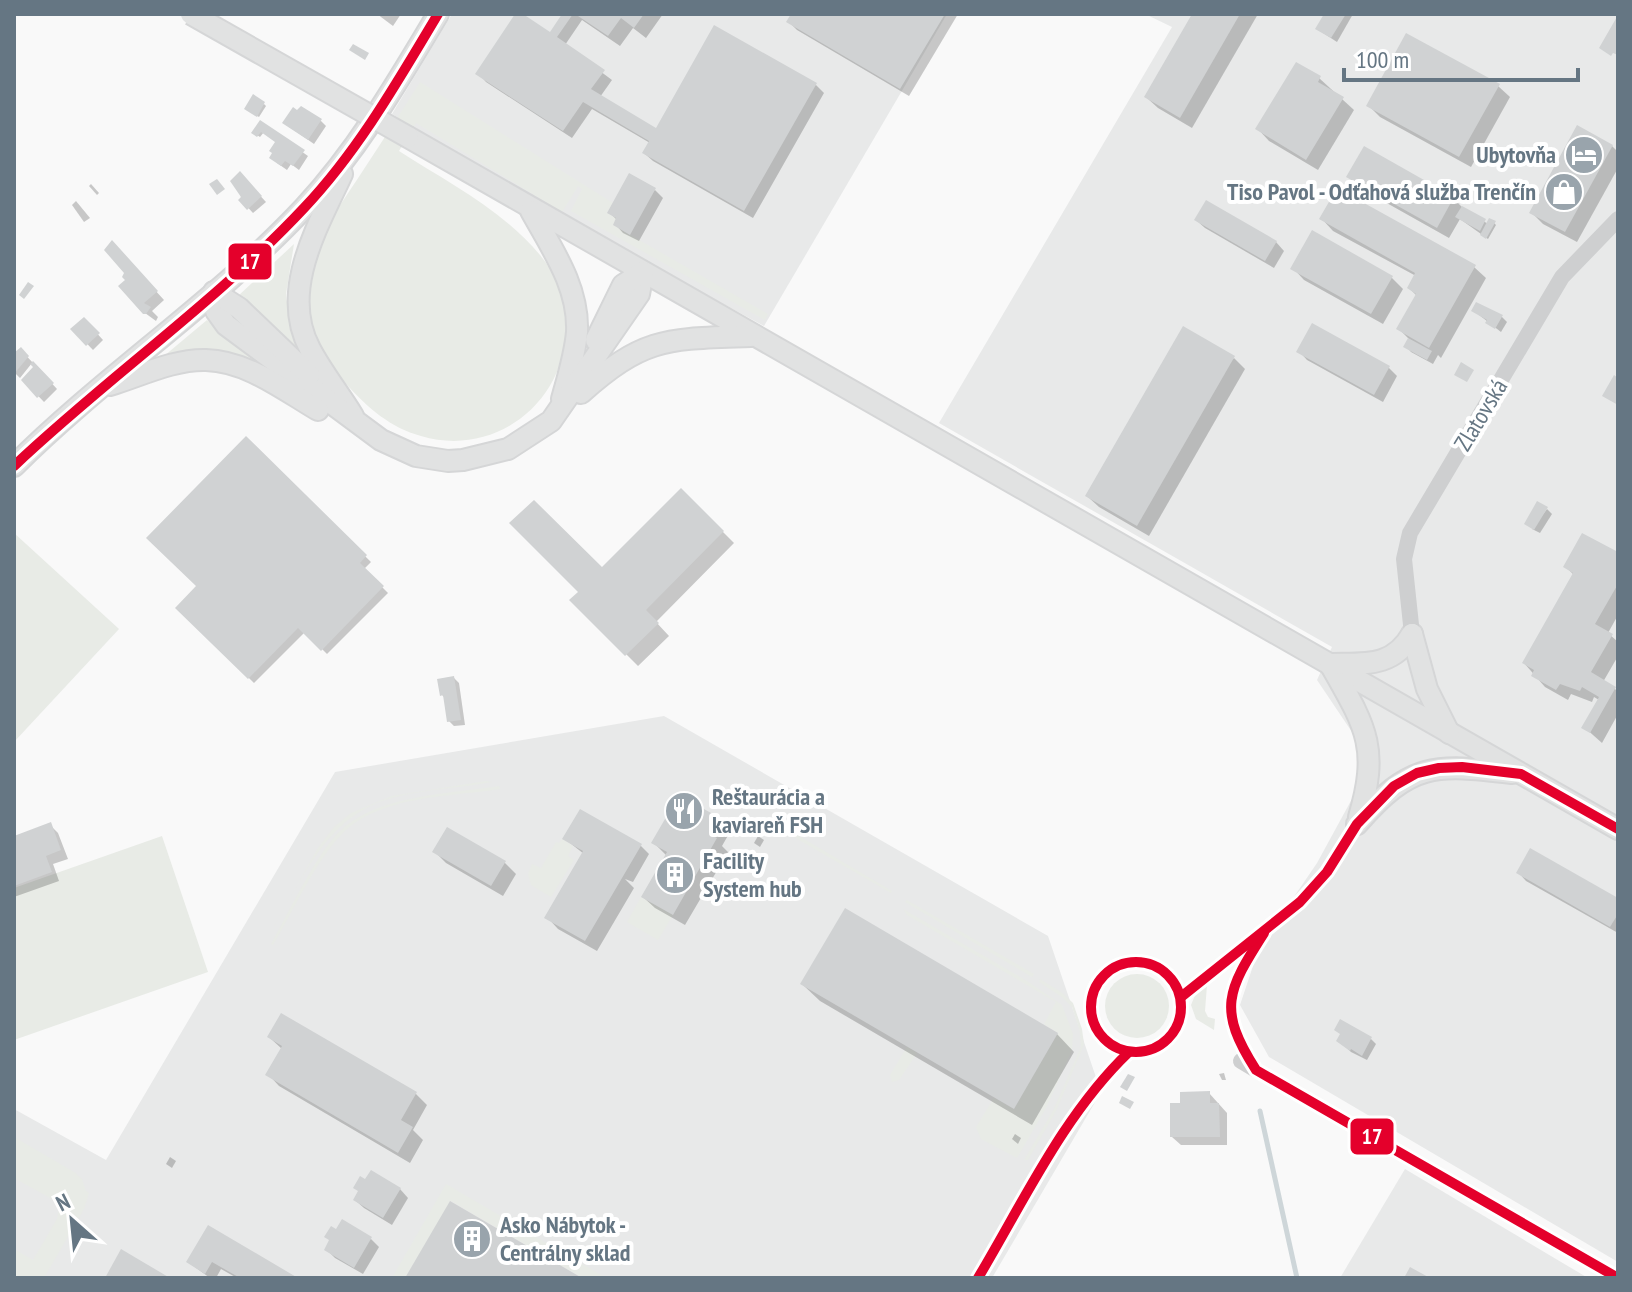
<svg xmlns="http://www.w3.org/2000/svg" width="1632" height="1292" font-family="'PT Sans Narrow',sans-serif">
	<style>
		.built { fill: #e8e9e9 }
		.green { fill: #e8ebe6 }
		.shadow { fill: #0003 }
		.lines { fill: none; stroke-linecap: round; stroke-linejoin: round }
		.stream { stroke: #ced6d9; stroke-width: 5 }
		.building { fill: #d0d2d3 }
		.major-casing { stroke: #d5d6d7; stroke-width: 24 }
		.minor { stroke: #cecfd0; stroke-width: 16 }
		.major { stroke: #e1e2e2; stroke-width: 20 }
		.major-bridge-casing { stroke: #d5d6d7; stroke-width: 24; stroke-linecap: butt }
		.major-bridge { stroke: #e1e2e2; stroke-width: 20 }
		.bus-1-casing { stroke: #fff; stroke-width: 16 }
		.bus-1 { stroke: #e4002b; stroke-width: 10 }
		.labels { text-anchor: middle; stroke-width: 8; stroke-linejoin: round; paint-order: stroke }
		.poi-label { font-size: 24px; font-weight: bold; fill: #657683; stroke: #fff; text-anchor: start }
		.street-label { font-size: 24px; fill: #657683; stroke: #fff }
		.line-badge { stroke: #fff; stroke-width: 3 }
		.badge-label { font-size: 22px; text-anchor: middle; font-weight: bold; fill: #fff }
	</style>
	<rect width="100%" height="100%" fill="#f9f9f9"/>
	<g class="built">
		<path d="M 452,14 L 947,14 L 764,326 L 587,230 L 392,114 Z"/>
		<path d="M 1145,14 L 1618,14 L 1618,1262 L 1269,1057 L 1240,1005 L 1259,948 L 1317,863 L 1365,775 L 1356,738 L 1317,680 L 1332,647 L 939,423 L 1172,27 Z"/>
		<path d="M 664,716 L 1048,936 L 1101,1092 L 992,1278 L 14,1278 L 14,1109 L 106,1160 L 335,772 Z"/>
		<path d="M 1405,1169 L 1588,1278 L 1340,1278 Z"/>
	</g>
	<g class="green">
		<path d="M 420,82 L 613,203 L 607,212 L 616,218 L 613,225 L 768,314 L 765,320 L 571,211 L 582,189 L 578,186 L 562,212 L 416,123 L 399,151 C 447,182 503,210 540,255 C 557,275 566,301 566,327 C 566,403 494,458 421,436 C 391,428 368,408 347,385 C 320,355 304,323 308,282 C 313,240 342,203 364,169 C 383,140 402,111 420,82 Z"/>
		<path d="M 294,244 L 286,294 L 289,321 L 299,351 L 297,353 L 238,296 Z"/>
		<path d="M 207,320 L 268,367 L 267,369 L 164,356 Z"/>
		<path d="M 14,533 L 119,629 L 14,742 Z"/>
		<path d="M 486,781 L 492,782 C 460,788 427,789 395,797 C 328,814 306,873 273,928 L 318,848 L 334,827 L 351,813 L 392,796 Z"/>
		<path d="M 499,786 L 500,789 C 450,797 380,795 342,834 C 316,860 292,913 273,945 L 271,944 C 289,913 315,856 339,832 C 376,795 449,794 499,786 Z"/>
		<path d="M 777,823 L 892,891 L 891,893 L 773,825 Z"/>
		<path d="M 162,836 L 208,972 L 14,1040 L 14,888 Z"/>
		<path d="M 562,839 L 573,846 L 568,856 L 574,860 L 551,897 L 531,885 L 528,874 L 532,864 L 541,868 L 556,842 L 559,843 Z"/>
		<path d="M 641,897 L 673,915 L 658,940 L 627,922 Z"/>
		<path d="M 907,900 L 1034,974 L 1032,977 L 905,902 Z"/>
		<path d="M 903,909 L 1027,981 L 1062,1005 L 1073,1034 L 1072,1050 L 1046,1108 L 1017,1158 L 981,1139 L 976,1127 L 994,1098 L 1014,1109 L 1058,1033 L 1044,1024 L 1056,1002 L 907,915 Z"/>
		<circle cx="1137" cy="1006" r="32"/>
		<path d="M 1040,979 L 1061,992 L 1073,1003 L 1082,1029 L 1084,1044 L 1056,1111 L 1028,1160 L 1024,1160 L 1054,1109 L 1081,1047 L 1080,1032 L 1072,1007 L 1062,997 L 1039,982 Z"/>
		<path d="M 1207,985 L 1205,1011 L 1208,1017 L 1215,1019 L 1214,1030 L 1196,1019 L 1191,1005 L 1196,993 Z"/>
		<path d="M 907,1047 L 917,1053 L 899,1080 L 892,1082 L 890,1075 Z"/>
		<path d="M 14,1137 L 74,1172 L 82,1179 L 86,1191 L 89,1193 L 84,1209 L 44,1278 L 14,1278 L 14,1249 L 33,1260 L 57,1219 L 59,1209 L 52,1199 L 14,1178 Z"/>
		<path d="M 446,1184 L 606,1278 L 582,1278 L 451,1201 L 405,1278 L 392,1278 Z"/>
	</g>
	<g class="shadow">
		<path d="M 377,14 L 401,14 L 393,26 Z"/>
		<path d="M 517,14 L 551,35 L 564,14 L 663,14 L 646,38 L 633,28 L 620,46 L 582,20 L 565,45 L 612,80 L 600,97 L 657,130 L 816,85 L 824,93 L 753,218 L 653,161 L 644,153 L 650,143 L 592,109 L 572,138 L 486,82 L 478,73 Z"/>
		<path d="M 793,14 L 958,14 L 909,96 L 797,30 L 789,22 Z"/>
		<path d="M 1195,14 L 1258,14 L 1192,128 L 1158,108 L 1146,97 Z"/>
		<path d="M 1326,14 L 1353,14 L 1337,42 L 1317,29 Z"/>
		<path d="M 1319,78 L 1354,110 L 1318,170 L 1269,141 L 1258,129 Z"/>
		<path d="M 1498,86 L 1510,97 L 1471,167 L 1380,117 L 1369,106 Z"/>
		<path d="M 264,104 L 266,106 L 259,117 L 249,111 Z"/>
		<path d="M 321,121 L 326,126 L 314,144 L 284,123 Z"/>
		<path d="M 261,123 L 308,156 L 299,170 L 291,164 L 287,170 L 277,163 L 277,143 L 264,132 L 260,137 L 254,133 Z"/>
		<path d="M 1612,146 L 1618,152 L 1618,168 L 1577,242 L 1543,224 L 1531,212 Z"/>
		<path d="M 1364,149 L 1453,198 L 1463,208 L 1488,224 L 1494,223 L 1496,225 L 1488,239 L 1460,219 L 1449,238 L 1360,188 L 1349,177 Z"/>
		<path d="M 240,174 L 266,202 L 253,213 L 241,200 Z"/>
		<path d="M 91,184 L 99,193 L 97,195 L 89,186 Z"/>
		<path d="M 655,190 L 663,198 L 639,241 L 623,233 L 615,224 L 617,220 L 609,212 Z"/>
		<path d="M 76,201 L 90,218 L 84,222 L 72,205 Z"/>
		<path d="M 1322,219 L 1474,267 L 1486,278 L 1441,358 L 1438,355 L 1433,364 L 1411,352 L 1406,346 L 1409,339 L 1399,329 L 1417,296 L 1409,288 L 1416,276 L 1333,231 Z"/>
		<path d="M 1196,220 L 1276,242 L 1284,251 L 1274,268 L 1205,228 Z"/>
		<path d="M 112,243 L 164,300 L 152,311 L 158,317 L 156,321 L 145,313 L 127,281 L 127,272 Z"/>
		<path d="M 1293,268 L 1391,277 L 1403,289 L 1383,324 L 1304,280 Z"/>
		<path d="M 1474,311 L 1502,317 L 1507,322 L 1501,332 Z"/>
		<path d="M 84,319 L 103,340 L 93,350 L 73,329 Z"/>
		<path d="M 1313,326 L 1389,368 L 1397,376 L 1383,402 L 1307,360 L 1299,351 Z"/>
		<path d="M 21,350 L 57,389 L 44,402 L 23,380 L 35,367 L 32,363 L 20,378 L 14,372 L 14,356 Z"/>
		<path d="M 1234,358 L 1245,369 L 1149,536 L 1099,507 L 1087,496 Z"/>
		<path d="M 246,439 L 371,562 L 364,569 L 388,593 L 327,654 L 305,632 L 254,683 L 178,608 L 199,586 Z"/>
		<path d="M 681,490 L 734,543 L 656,622 L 669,636 L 638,666 L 572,600 Z"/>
		<path d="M 1547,509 L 1552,514 L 1540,533 L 1532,529 Z"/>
		<path d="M 1618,555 L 1618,615 L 1608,633 L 1618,642 L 1618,656 L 1603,682 L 1618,691 L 1618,714 L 1602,743 L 1584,727 L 1599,700 L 1594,697 L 1592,702 L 1571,694 L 1568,700 L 1545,687 L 1524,663 L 1574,575 L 1565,566 Z"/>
		<path d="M 454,678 L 459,683 L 465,725 L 454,726 L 449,721 L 446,699 L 442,695 Z"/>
		<path d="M 719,820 L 730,832 L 722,846 L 728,852 L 685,925 L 655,908 L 643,897 L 667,856 L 654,843 Z"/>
		<path d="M 50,825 L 58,833 L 68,859 L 53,864 L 59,881 L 14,897 L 14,838 Z"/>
		<path d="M 758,836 L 764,840 L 760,847 L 754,843 Z"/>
		<path d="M 565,839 L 641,846 L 649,854 L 633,882 L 625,879 L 634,888 L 597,951 L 558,929 L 547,917 L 584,854 Z"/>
		<path d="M 435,852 L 504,862 L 516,874 L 503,896 L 446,863 Z"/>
		<path d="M 1518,872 L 1618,901 L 1618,933 L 1526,881 Z"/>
		<path d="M 802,984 L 1057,1034 L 1074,1052 L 1032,1125 L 820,1001 Z"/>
		<path d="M 269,1037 L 416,1094 L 427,1105 L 413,1130 L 423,1140 L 410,1163 L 279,1086 L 268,1074 L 282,1049 Z"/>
		<path d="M 1371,1039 L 1376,1044 L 1367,1060 L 1351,1052 L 1339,1041 Z"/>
		<path d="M 1224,1073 L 1226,1080 L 1222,1080 L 1219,1074 Z"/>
		<path d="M 1209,1093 L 1227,1113 L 1227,1145 L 1181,1145 L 1172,1137 L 1182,1105 Z"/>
		<path d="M 1015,1134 L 1021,1138 L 1018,1144 L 1012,1139 Z"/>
		<path d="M 170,1157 L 176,1161 L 172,1168 L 166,1164 Z"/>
		<path d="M 366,1182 L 400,1189 L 408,1198 L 392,1225 L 364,1208 L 355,1200 Z"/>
		<path d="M 208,1228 L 294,1278 L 237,1278 L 221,1269 L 216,1278 L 210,1278 L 188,1262 Z"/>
		<path d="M 371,1239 L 379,1247 L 363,1274 L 335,1258 L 326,1249 Z"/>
	</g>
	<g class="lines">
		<path class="stream" d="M 1260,1111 L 1297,1278"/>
	</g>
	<g class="building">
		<path d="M 515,14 L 523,14 L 550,32 L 562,14 L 573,14 L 557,37 L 605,70 L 591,89 L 656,128 L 714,25 L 817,83 L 744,211 L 642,153 L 649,141 L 583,102 L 563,131 L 475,74 Z"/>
		<path d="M 575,14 L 644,14 L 634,28 L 621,18 L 608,36 Z"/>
		<path d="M 791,14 L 945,14 L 900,89 L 786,22 Z"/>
		<path d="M 1192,14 L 1240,14 L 1180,118 L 1144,97 Z"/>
		<path d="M 1324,14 L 1346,14 L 1331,38 L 1315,29 Z"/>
		<path d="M 1618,15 L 1618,55 L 1613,53 L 1611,56 L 1599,48 Z"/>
		<path d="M 1406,33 L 1500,84 L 1459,157 L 1366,106 Z"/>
		<path d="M 353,44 L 369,53 L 365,60 L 349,50 Z"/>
		<path d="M 1296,62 L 1321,76 L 1318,82 L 1344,97 L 1306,160 L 1255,129 Z"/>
		<path d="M 253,94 L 265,102 L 257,117 L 244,109 Z"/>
		<path d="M 301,106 L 322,119 L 308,140 L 282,123 L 293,107 L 297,110 Z"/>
		<path d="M 260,120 L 305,150 L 293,166 L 285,161 L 281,166 L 269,158 L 272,153 L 269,151 L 275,142 L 261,132 L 257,137 L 251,133 Z"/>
		<path d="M 1577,125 L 1613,145 L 1565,232 L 1529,213 Z"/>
		<path d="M 1364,146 L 1454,197 L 1437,228 L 1346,177 Z"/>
		<path d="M 240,171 L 262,196 L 247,210 L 238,200 L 241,197 L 230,181 Z"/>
		<path d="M 629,173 L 656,188 L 630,235 L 613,225 L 616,218 L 607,213 Z"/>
		<path d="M 217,179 L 225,189 L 217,195 L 209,184 Z"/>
		<path d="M 1337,188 L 1476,265 L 1429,348 L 1396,329 L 1416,294 L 1407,288 L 1415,273 L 1319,219 Z"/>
		<path d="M 1206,200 L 1277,241 L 1265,261 L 1194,220 Z"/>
		<path d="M 1462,206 L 1486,219 L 1480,231 L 1455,217 Z"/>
		<path d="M 1489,218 L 1496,221 L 1486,239 L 1480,235 Z"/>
		<path d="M 1312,230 L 1393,276 L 1371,314 L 1290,269 Z"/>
		<path d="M 112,240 L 158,291 L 144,303 L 151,307 L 146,314 L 143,314 L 118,286 L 125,280 L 122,277 L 124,273 L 104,250 Z"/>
		<path d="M 28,282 L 34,286 L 24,299 L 19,295 Z"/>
		<path d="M 1476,302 L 1503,315 L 1495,329 L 1485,323 L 1487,320 L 1471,311 Z"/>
		<path d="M 84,317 L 100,333 L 86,346 L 70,329 Z"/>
		<path d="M 1312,323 L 1390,366 L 1374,395 L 1296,352 Z"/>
		<path d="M 1183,326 L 1235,356 L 1137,526 L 1085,496 Z"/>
		<path d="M 1408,338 L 1432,351 L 1427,360 L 1403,347 Z"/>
		<path d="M 21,347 L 29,356 L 14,374 L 14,353 Z"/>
		<path d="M 33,361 L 54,383 L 37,398 L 21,380 L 33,367 L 30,364 Z"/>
		<path d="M 1461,362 L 1474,370 L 1467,382 L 1454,375 Z"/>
		<path d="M 1614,375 L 1618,378 L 1618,405 L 1602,396 Z"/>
		<path d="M 246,436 L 367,555 L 360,563 L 384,586 L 321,651 L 298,628 L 248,679 L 175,608 L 196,586 L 146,538 Z"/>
		<path d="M 681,488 L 724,531 L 646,610 L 659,623 L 625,656 L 569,600 L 578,592 L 509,523 L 534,500 L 602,567 Z"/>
		<path d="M 1537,501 L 1548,507 L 1534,530 L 1524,524 Z"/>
		<path d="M 1582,533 L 1618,552 L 1618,584 L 1595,624 L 1613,634 L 1591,672 L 1616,687 L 1590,733 L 1581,728 L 1599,697 L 1582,687 L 1580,691 L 1560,684 L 1556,690 L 1531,676 L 1534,670 L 1522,663 L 1573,573 L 1563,567 Z"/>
		<path d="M 454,676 L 461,720 L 447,722 L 443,695 L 440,696 L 437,679 Z"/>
		<path d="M 679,795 L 720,818 L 711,835 L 717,838 L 673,915 L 641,897 L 667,852 L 651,843 Z"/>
		<path d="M 580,809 L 642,844 L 585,941 L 544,918 L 583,851 L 562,839 Z"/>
		<path d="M 51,822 L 61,850 L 46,856 L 52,872 L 14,886 L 14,836 Z"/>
		<path d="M 447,827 L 506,861 L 491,886 L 432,852 Z"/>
		<path d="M 1530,848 L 1618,898 L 1618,914 L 1610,927 L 1516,873 Z"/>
		<path d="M 845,908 L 1058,1033 L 1014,1109 L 800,984 Z"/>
		<path d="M 281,1013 L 417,1092 L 401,1120 L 413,1127 L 398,1153 L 265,1075 L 282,1046 L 267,1037 Z"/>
		<path d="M 1340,1019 L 1372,1037 L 1362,1056 L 1351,1049 L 1350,1051 L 1336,1041 L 1340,1034 L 1334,1030 Z"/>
		<path d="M 1128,1074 L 1135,1077 L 1127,1091 L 1120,1087 Z"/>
		<path d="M 1210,1091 L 1210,1103 L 1219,1103 L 1220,1137 L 1170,1137 L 1170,1103 L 1180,1103 L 1180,1092 Z"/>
		<path d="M 1122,1096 L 1134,1102 L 1130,1109 L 1119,1103 Z"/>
		<path d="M 371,1170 L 401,1188 L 383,1218 L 353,1200 L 358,1191 L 353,1188 L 360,1176 L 365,1179 Z"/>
		<path d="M 450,1201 L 582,1278 L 405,1278 Z"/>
		<path d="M 342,1219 L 372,1237 L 354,1268 L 324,1250 L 329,1240 L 324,1237 L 331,1226 L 336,1229 Z"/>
		<path d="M 208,1225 L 298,1278 L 240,1278 L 212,1262 L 205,1274 L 186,1262 Z"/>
		<path d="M 121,1249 L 170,1278 L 105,1278 Z"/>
		<path d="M 1410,1267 L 1430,1278 L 1404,1278 Z"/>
	</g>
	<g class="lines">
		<g class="major-casing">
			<g id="major">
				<path d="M 408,137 L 1618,829"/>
				<path d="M 342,174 C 318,226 279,291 310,349 C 322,372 339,393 353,416"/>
				<path d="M 531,211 C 552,249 579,287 577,332 C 575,355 568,377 562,399"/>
				<path d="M 214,292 L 216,311 L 226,325 L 381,440 L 416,456 L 448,461 L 463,460 L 508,449 L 551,421 L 639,294 L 643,272"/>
				<path d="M 214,292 L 239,308 L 309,375"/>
				<path d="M 596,340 L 623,285 L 643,272"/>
				<path d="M 110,385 C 140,376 174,359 206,360 C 247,361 284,390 318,410"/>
				<path d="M 581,393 C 645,336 668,339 751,336"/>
				<path d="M 14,466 C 105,375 215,303 304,208 C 358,150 398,81 438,14"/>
				<path d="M 1412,634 L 1427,689 L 1449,733"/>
				<path d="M 1330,664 C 1365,726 1380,746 1359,817"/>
				<path d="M 1330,664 C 1364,663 1393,668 1412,634"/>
				<path d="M 1357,824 C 1411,762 1434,764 1512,773"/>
			</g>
		</g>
		<g class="minor">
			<path d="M 1412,634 L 1404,559 L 1410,533 L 1562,277 L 1618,219"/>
			<path d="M 1241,1061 L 1256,1070"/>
		</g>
		<use href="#major" class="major"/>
		<g class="major-bridge-casing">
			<path id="major-bridge" d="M 191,14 L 408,137"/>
		</g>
		<use href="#major-bridge" class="major-bridge"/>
		<g class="bus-1-casing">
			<g id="bus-1">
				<path d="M 14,466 C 108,377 215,303 304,208 C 358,151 398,81 438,14"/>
				<path d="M 1264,933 C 1227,991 1217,1009 1256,1070 L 1618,1278"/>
				<circle cx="1136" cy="1007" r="45"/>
				<path d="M 1181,997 L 1300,902 L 1327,872 L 1357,824 L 1394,786 L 1417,773 L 1439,768 L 1462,767 L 1521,774 L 1618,829"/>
				<path d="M 978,1278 C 1024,1201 1064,1114 1129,1052"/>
			</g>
		</g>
		<use href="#bus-1" class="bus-1"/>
	</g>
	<defs>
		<g id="hotel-disc" transform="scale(2)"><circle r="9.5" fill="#99a4ac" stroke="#fff"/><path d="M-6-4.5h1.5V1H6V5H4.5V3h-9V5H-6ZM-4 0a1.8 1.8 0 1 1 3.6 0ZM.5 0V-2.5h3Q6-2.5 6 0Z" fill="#fff"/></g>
		<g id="shop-disc" transform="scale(2)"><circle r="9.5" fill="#99a4ac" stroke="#fff"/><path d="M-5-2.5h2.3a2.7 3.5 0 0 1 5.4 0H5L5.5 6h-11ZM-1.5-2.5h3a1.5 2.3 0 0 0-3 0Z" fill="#fff"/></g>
		<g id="restaurant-disc" transform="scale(2)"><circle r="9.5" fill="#99a4ac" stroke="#fff"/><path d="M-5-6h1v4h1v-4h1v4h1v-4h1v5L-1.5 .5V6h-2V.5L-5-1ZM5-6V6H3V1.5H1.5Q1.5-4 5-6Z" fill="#fff"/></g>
		<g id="building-disc" transform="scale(2)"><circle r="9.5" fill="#99a4ac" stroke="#fff"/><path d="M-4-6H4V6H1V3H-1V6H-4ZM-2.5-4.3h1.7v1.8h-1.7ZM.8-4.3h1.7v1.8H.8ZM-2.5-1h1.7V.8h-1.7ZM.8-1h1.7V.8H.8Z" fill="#fff"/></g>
	</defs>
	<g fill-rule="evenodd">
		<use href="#hotel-disc" x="1584" y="155"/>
		<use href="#shop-disc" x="1564" y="192"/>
		<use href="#restaurant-disc" x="684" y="811"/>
		<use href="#building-disc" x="675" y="875"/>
		<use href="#building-disc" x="472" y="1239"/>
	</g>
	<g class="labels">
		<g class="poi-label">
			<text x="1556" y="163" text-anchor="end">Ubytovňa</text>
			<text x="1536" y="200" text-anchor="end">Tiso Pavol - Odťahová služba Trenčín</text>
			<text x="712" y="805">Reštaurácia a<tspan x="712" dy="28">kaviareň FSH</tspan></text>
			<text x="703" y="869">Facility<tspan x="703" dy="28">System hub</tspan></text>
			<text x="500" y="1233">Asko Nábytok -<tspan x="500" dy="28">Centrálny sklad</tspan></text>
		</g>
		<g class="street-label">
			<text transform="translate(1481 415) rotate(-59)" y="8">Zlatovská</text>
		</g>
	</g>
	<g class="line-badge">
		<rect x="227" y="242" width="46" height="39" rx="8" fill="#e4002b"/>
		<rect x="1349" y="1117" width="46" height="39" rx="8" fill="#e4002b"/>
	</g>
	<g class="badge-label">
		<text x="250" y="269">17</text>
		<text x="1372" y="1144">17</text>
	</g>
	<rect width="1632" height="1292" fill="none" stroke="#657683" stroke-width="32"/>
	<g transform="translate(72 1220) rotate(333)" stroke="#ffffff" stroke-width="6" paint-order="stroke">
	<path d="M0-6L14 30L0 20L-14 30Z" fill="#657683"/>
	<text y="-12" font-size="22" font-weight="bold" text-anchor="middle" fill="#657683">N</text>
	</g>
	<path d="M1344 68v12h234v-12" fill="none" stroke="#657683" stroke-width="4"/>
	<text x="1356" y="68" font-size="24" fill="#657683" stroke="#ffffff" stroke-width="6" paint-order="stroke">100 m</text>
</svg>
